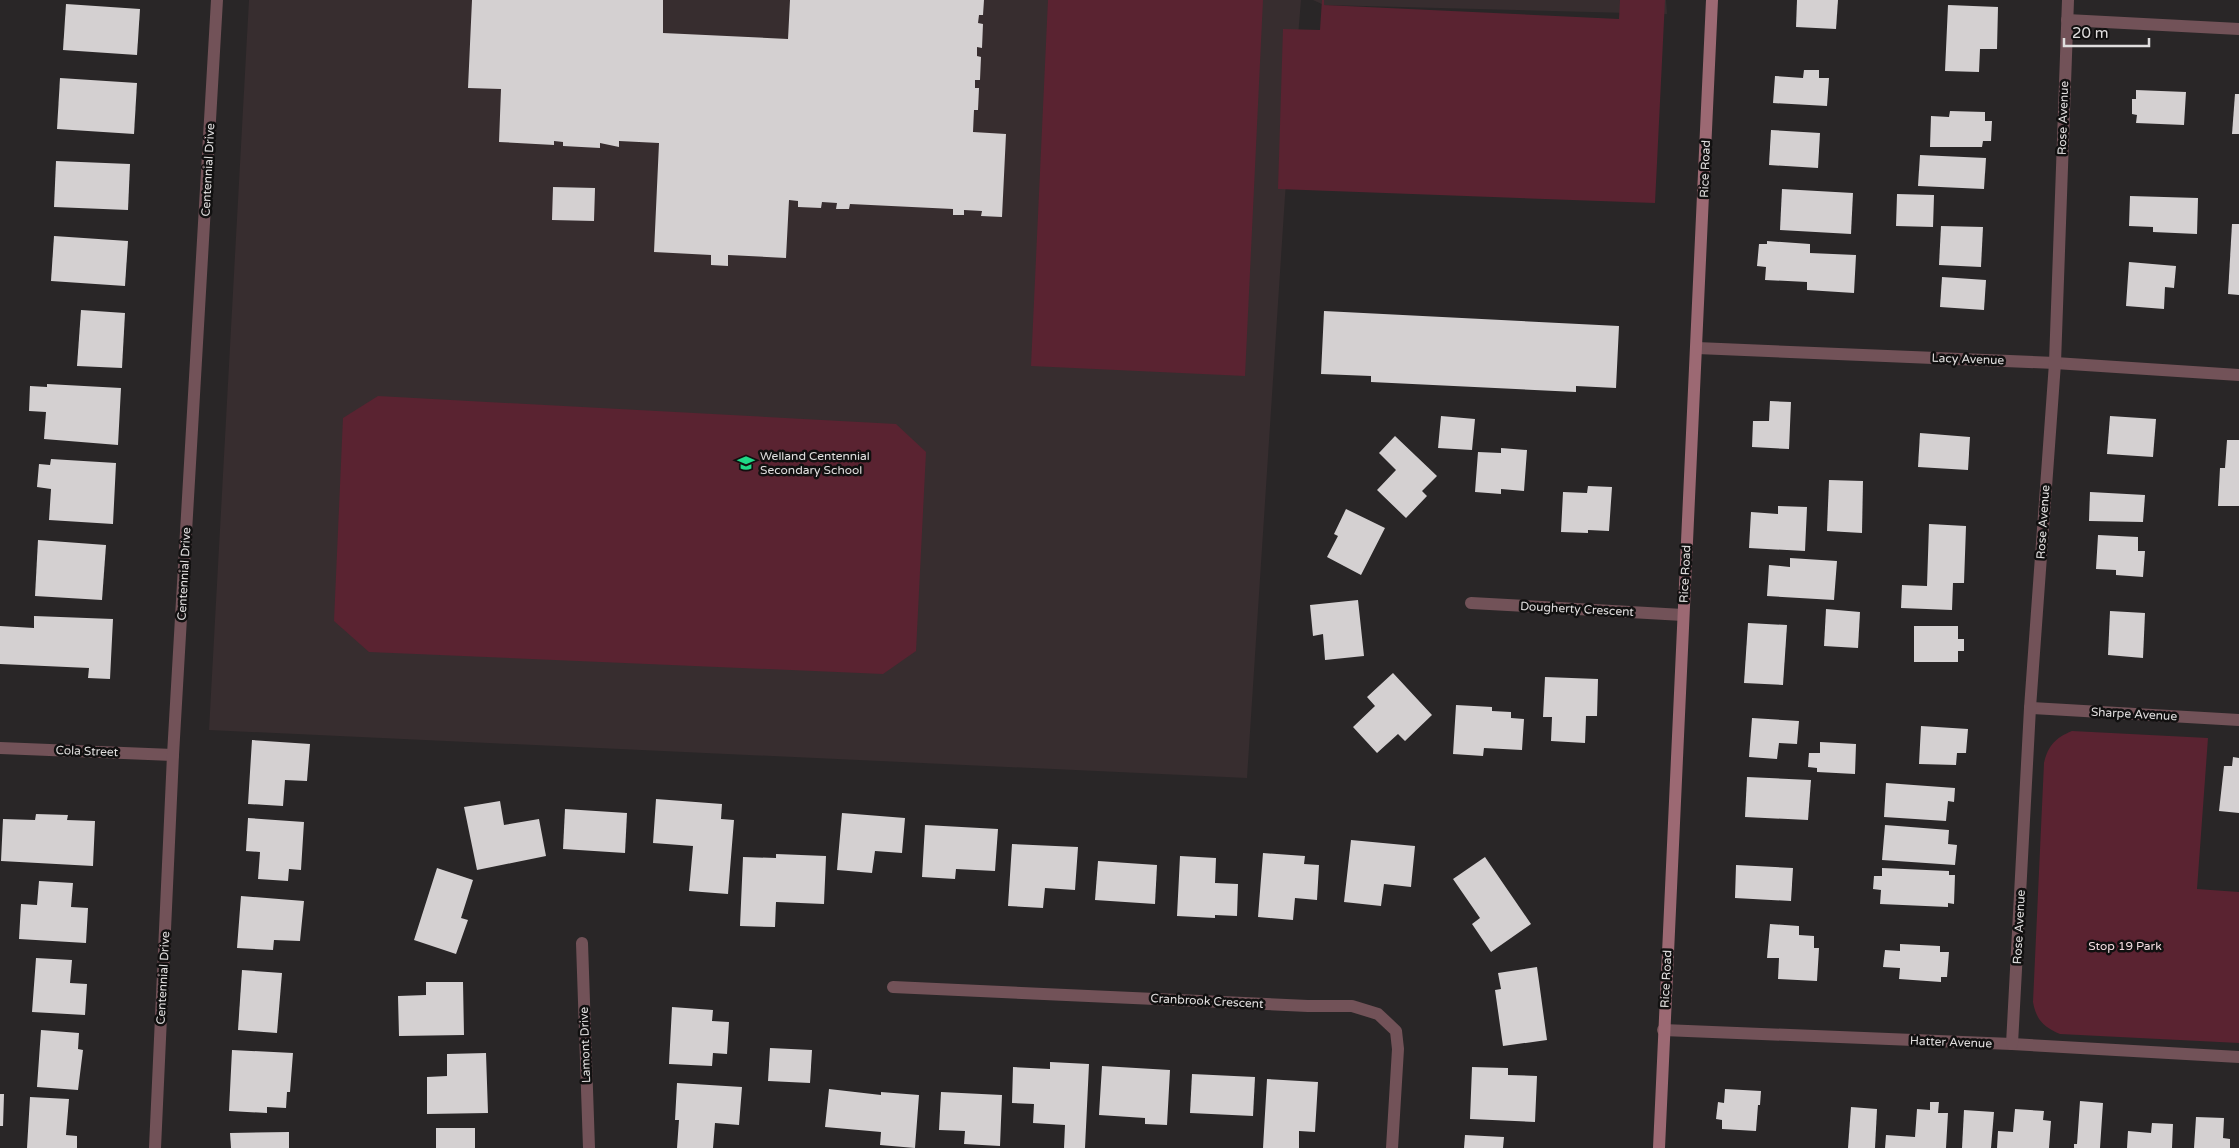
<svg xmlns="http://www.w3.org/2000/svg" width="2239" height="1148" font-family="'Varela Round',sans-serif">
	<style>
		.built { fill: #372d2f }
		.green { fill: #5a2331 }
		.building { fill: #d4d0d1 }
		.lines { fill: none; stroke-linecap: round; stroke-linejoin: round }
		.street { stroke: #725258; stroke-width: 12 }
		.secondary { stroke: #9c6973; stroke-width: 12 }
		.labels { text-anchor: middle; stroke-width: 5; stroke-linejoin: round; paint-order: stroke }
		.street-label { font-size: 12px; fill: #e0dede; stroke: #111010 }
		.poi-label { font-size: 12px; fill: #e0dede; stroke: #111010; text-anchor: start }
		.park-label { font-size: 12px; fill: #f4dde1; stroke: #111010 }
	</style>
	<rect width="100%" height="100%" fill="#292627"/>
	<g class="built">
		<path d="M 249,0 L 1301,0 L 1285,196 L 1247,778 L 209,730 Z"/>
		<path d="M 1313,0 L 1666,0 L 1667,14 L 1324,5 Z"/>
	</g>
	<g class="green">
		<path d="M 1048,0 L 1263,0 L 1245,376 L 1031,366 Z"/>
		<path d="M 1322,0 L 1324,0 L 1324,5 L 1619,19 L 1620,0 L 1665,0 L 1655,203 L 1278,189 L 1283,29 L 1320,30 Z"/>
		<path d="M 378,396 L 896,424 L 926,452 L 916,651 L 883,674 L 369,652 L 334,621 L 343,418 Z"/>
		<path d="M 2072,731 L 2208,738 L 2197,889 L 2239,892 L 2239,1043 L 2060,1034 C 2043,1027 2036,1019 2033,1002 L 2044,763 C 2048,746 2055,738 2072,731 Z"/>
	</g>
	<g class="building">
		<path d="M 472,0 L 663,0 L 663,33 L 788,39 L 790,0 L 984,0 L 983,15 L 979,15 L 978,23 L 983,24 L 982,48 L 977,47 L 977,56 L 981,57 L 980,80 L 975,80 L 975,88 L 979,88 L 978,110 L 974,110 L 973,132 L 1006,134 L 1002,217 L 981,216 L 982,211 L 964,210 L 964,215 L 953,215 L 953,209 L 850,204 L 849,209 L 836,209 L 837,203 L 822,202 L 821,208 L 798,207 L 798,201 L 789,200 L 786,258 L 728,255 L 728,266 L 711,265 L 711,255 L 654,252 L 659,143 L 619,141 L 619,147 L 600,143 L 600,148 L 563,146 L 563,142 L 554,141 L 554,145 L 499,142 L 501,89 L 468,88 Z"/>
		<path d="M 1797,0 L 1838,0 L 1836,29 L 1796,27 Z"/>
		<path d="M 66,4 L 140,9 L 137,55 L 63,50 Z"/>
		<path d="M 1948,5 L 1998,7 L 1997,49 L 1980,49 L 1979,72 L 1945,71 Z"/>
		<path d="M 1804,70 L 1819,70 L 1819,78 L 1829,78 L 1827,106 L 1773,103 L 1775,76 L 1803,78 Z"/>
		<path d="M 60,78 L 137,83 L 134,134 L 57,129 Z"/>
		<path d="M 2136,90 L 2186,92 L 2184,125 L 2136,123 L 2137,115 L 2132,114 L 2132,99 L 2136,99 Z"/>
		<path d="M 2235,94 L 2239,94 L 2239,134 L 2232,134 Z"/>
		<path d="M 1950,111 L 1985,112 L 1985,121 L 1992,121 L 1991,141 L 1983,141 L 1982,147 L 1930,147 L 1931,116 L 1949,117 Z"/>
		<path d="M 1771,130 L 1820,133 L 1818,168 L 1769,165 Z"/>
		<path d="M 1920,155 L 1986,158 L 1984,189 L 1918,186 Z"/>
		<path d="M 56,161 L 130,164 L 128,210 L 54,207 Z"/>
		<path d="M 553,187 L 595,188 L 594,221 L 552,220 Z"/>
		<path d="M 1782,189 L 1853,193 L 1851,234 L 1780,230 Z"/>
		<path d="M 1897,194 L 1934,195 L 1933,227 L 1896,226 Z"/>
		<path d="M 2130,196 L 2198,198 L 2197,234 L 2153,232 L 2153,227 L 2129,226 Z"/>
		<path d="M 2232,224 L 2239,224 L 2239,295 L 2228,294 Z"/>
		<path d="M 1941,226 L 1983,227 L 1981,267 L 1939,265 Z"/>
		<path d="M 54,236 L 128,241 L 125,286 L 51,281 Z"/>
		<path d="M 1767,241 L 1810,244 L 1810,253 L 1856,255 L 1854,293 L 1807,290 L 1807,282 L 1765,280 L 1766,267 L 1757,266 L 1759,244 L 1767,244 Z"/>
		<path d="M 2129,262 L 2176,266 L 2174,288 L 2165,287 L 2164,309 L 2126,306 Z"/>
		<path d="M 1942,277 L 1986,280 L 1984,310 L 1940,307 Z"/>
		<path d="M 81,310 L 125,313 L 122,368 L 77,366 Z"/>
		<path d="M 1324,311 L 1619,326 L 1616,388 L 1576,386 L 1576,392 L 1371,382 L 1371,376 L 1321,374 Z"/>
		<path d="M 47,384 L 121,388 L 118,445 L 44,439 L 46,412 L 29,411 L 30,386 L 47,387 Z"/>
		<path d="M 1770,401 L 1791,402 L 1789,449 L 1752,447 L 1753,421 L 1769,421 Z"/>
		<path d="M 1441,416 L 1475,419 L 1472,450 L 1438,448 Z"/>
		<path d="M 2110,416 L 2156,419 L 2153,457 L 2107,454 Z"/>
		<path d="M 1920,433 L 1970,437 L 1968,470 L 1918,467 Z"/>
		<path d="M 1395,436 L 1437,476 L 1422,491 L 1427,496 L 1406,518 L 1377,490 L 1396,470 L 1379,453 Z"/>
		<path d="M 2227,440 L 2239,440 L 2239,506 L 2218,506 L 2220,468 L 2225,468 Z"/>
		<path d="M 1501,448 L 1527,450 L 1524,491 L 1501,489 L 1501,494 L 1475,492 L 1478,452 L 1501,453 Z"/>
		<path d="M 51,459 L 116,463 L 113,524 L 49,520 L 51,489 L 37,487 L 39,464 L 50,465 Z"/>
		<path d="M 1829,480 L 1863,481 L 1862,533 L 1827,531 Z"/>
		<path d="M 1588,486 L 1612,487 L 1609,531 L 1588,530 L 1588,533 L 1561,532 L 1563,492 L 1587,493 Z"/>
		<path d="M 2090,492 L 2145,495 L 2143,522 L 2089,521 Z"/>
		<path d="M 1778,506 L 1807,507 L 1805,551 L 1749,548 L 1751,512 L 1778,514 Z"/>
		<path d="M 1346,509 L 1385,528 L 1361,575 L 1327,557 L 1338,536 L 1334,534 Z"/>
		<path d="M 1929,524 L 1966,526 L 1964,583 L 1953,583 L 1952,610 L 1901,608 L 1902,585 L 1927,586 Z"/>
		<path d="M 2098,535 L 2138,537 L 2138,551 L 2145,551 L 2143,577 L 2116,575 L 2116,570 L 2096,569 Z"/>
		<path d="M 38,540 L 106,545 L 102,600 L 35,596 Z"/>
		<path d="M 1790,558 L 1837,561 L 1834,600 L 1767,596 L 1769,565 L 1790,567 Z"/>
		<path d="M 1358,600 L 1364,656 L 1325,660 L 1323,634 L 1313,636 L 1310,605 Z"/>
		<path d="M 1826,609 L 1860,612 L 1858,648 L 1824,646 Z"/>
		<path d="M 2110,611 L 2145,613 L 2143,658 L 2108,655 Z"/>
		<path d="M 34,616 L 113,619 L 110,679 L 88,678 L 89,668 L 0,664 L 0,626 L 34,628 Z"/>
		<path d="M 1748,623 L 1787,625 L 1783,685 L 1744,683 Z"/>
		<path d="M 1914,626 L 1958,626 L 1958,639 L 1964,639 L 1964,651 L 1958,651 L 1958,662 L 1914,662 Z"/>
		<path d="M 1393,673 L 1432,715 L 1405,741 L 1398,734 L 1377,753 L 1353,727 L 1375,706 L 1367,697 Z"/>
		<path d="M 1545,677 L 1598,679 L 1597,716 L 1586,716 L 1585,743 L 1551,741 L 1552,717 L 1543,717 Z"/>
		<path d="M 1456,705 L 1492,707 L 1492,711 L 1511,712 L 1511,718 L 1524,719 L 1522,750 L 1484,748 L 1483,756 L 1453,754 Z"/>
		<path d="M 1752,718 L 1799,721 L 1797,744 L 1779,743 L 1777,759 L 1749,757 Z"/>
		<path d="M 1921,726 L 1968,729 L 1966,753 L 1957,753 L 1956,765 L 1919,764 Z"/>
		<path d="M 252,740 L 310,744 L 307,781 L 285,780 L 283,806 L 248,804 Z"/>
		<path d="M 1820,742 L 1856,744 L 1855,774 L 1817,772 L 1817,768 L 1808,767 L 1809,753 L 1820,753 Z"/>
		<path d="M 2233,757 L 2239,758 L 2239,813 L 2219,811 L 2224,766 L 2232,766 Z"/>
		<path d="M 1747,777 L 1811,780 L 1808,820 L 1745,817 Z"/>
		<path d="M 1886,783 L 1955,788 L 1954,802 L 1948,801 L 1946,821 L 1884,817 Z"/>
		<path d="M 656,799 L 722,804 L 721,819 L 734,820 L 728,894 L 689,891 L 693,846 L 653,843 Z"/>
		<path d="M 500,801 L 504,825 L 539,819 L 546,856 L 477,870 L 464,807 Z"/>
		<path d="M 565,809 L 627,813 L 625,853 L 563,849 Z"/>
		<path d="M 842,813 L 905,818 L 902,853 L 875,851 L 872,873 L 837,870 Z"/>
		<path d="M 36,814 L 68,815 L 67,820 L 95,821 L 93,866 L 1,861 L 3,819 L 35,820 Z"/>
		<path d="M 248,818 L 304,822 L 301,870 L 289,869 L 288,881 L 258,879 L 260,852 L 246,851 Z"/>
		<path d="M 925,825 L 998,829 L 995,871 L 956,869 L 955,879 L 922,877 Z"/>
		<path d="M 1885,825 L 1949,830 L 1948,844 L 1957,845 L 1955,865 L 1882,860 Z"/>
		<path d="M 1351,840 L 1415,846 L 1411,887 L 1384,884 L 1381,906 L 1344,902 Z"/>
		<path d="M 1012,844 L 1078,847 L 1075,890 L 1045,888 L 1043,908 L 1008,906 Z"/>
		<path d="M 1263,853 L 1305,856 L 1304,864 L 1319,865 L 1317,900 L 1295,898 L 1293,920 L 1258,917 Z"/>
		<path d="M 776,854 L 826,856 L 824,904 L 776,902 L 775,927 L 740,926 L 743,857 L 776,858 Z"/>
		<path d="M 1180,856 L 1216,858 L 1215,883 L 1238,884 L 1237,916 L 1215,915 L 1215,918 L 1177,916 Z"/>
		<path d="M 1485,857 L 1531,924 L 1491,952 L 1472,924 L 1480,918 L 1453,879 Z"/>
		<path d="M 1098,861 L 1157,865 L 1155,904 L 1095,900 Z"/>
		<path d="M 1736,865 L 1793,868 L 1791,901 L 1735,898 Z"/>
		<path d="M 437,868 L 473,880 L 461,918 L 468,920 L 456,954 L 414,940 Z"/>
		<path d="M 1882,868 L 1949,871 L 1949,875 L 1955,875 L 1954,904 L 1948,903 L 1948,907 L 1880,904 L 1881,890 L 1873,889 L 1874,876 L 1882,876 Z"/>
		<path d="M 39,881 L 73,883 L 71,907 L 88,908 L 86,943 L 19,939 L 21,904 L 37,905 Z"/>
		<path d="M 241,896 L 304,901 L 300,941 L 274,940 L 273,950 L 237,948 Z"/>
		<path d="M 1770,924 L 1799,926 L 1799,935 L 1814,936 L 1814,948 L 1819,948 L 1817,981 L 1778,979 L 1779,958 L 1767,958 Z"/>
		<path d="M 1900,944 L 1940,946 L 1940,952 L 1949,952 L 1947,977 L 1941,977 L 1941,982 L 1899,979 L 1900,968 L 1883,967 L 1885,950 L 1900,951 Z"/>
		<path d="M 36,958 L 72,960 L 70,983 L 87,984 L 85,1015 L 32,1012 Z"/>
		<path d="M 1537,967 L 1547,1040 L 1503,1046 L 1495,990 L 1501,989 L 1498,973 Z"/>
		<path d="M 242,970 L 282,973 L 277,1033 L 238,1030 Z"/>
		<path d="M 426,982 L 463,982 L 464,1035 L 399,1036 L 398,996 L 426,995 Z"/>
		<path d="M 672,1007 L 713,1010 L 712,1021 L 729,1022 L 727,1054 L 713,1053 L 712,1066 L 669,1064 Z"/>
		<path d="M 41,1030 L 79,1033 L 78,1049 L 83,1050 L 78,1090 L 37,1087 Z"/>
		<path d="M 770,1048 L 812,1050 L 810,1083 L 768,1081 Z"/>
		<path d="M 232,1050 L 293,1053 L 290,1092 L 287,1092 L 286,1108 L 267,1107 L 267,1113 L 229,1111 Z"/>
		<path d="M 486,1053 L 488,1113 L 427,1114 L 427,1077 L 447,1076 L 447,1054 Z"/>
		<path d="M 1050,1062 L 1089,1064 L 1085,1148 L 1064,1148 L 1065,1125 L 1033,1123 L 1034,1104 L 1012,1103 L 1013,1067 L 1050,1069 Z"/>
		<path d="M 1102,1066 L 1170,1070 L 1167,1125 L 1145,1124 L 1145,1118 L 1099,1115 Z"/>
		<path d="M 1472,1067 L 1508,1068 L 1508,1075 L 1537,1076 L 1535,1122 L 1470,1119 Z"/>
		<path d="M 1192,1074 L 1255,1077 L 1253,1116 L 1190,1113 Z"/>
		<path d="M 1267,1079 L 1318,1082 L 1315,1132 L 1299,1131 L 1299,1148 L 1263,1148 Z"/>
		<path d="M 677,1083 L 742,1087 L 739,1125 L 715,1123 L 713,1148 L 677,1148 L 679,1120 L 675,1120 Z"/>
		<path d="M 829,1089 L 881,1095 L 881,1092 L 919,1095 L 915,1148 L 880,1145 L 881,1132 L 825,1127 Z"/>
		<path d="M 1725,1089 L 1761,1091 L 1760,1105 L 1758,1105 L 1756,1131 L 1722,1129 L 1722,1120 L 1716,1119 L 1718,1102 L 1724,1103 Z"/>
		<path d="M 941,1092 L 1002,1095 L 1000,1146 L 964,1144 L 965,1131 L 939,1130 Z"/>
		<path d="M 0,1094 L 4,1094 L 3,1126 L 0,1126 Z"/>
		<path d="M 30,1097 L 69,1099 L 66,1135 L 77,1136 L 77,1148 L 27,1148 Z"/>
		<path d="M 2080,1101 L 2103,1103 L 2100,1148 L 2074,1148 L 2074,1144 L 2077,1144 Z"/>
		<path d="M 1930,1102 L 1939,1102 L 1938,1113 L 1948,1113 L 1946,1148 L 1885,1148 L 1886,1135 L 1915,1137 L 1917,1109 L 1930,1110 Z"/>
		<path d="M 1851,1107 L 1877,1109 L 1875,1148 L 1848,1148 Z"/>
		<path d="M 2015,1109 L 2044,1111 L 2043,1120 L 2051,1121 L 2049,1148 L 1997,1148 L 1998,1131 L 2013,1132 Z"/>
		<path d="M 1964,1110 L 1994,1112 L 1991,1148 L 1962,1148 Z"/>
		<path d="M 2196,1117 L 2224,1118 L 2223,1138 L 2230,1139 L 2230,1148 L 2194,1148 Z"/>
		<path d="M 2152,1123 L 2173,1124 L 2172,1148 L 2127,1148 L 2128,1131 L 2151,1133 Z"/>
		<rect x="436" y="1128" width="39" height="20"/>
		<path d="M 289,1132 L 289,1148 L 231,1148 L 230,1133 Z"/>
		<path d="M 1465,1135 L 1504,1137 L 1503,1148 L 1464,1148 Z"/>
	</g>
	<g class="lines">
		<g class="street">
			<path d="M 2067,20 L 2239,29"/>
			<path d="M 1697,348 L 2055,363 L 2239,375"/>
			<path d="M 1471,603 L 1683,615"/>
			<path d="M 2030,708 L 2239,720"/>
			<path d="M 0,748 L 173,755"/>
			<path d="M 582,943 L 589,1148"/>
			<path d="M 893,987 L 1308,1006 L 1352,1006 L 1378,1014 L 1396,1031 L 1398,1049 L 1392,1148"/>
			<path d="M 1663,1030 L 2012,1044 L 2239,1057"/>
			<path d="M 2012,1044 L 2030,708 L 2055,363 L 2068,0"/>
			<path d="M 155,1148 L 173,755 L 217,0"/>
		</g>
		<path class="secondary" d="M 1659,1148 L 1712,0"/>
	</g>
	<defs>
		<g id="school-bare" transform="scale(1.35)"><path d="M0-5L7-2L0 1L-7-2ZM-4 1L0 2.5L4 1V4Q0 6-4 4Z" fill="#1fd887" stroke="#111010" stroke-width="2.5" paint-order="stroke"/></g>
	</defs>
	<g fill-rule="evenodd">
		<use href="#school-bare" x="746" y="463"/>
	</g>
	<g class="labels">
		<g class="street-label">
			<text transform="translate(2063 118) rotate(-88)" y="4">Rose Avenue</text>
			<text transform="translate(1705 169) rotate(-88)" y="4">Rice Road</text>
			<text transform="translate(208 170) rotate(-87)" y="4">Centennial Drive</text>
			<text transform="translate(1968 359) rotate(2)" y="4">Lacy Avenue</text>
			<text transform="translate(2043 522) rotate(-86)" y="4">Rose Avenue</text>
			<text transform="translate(184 574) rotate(-87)" y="4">Centennial Drive</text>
			<text transform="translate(1685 574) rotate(-87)" y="4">Rice Road</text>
			<text transform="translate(1577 609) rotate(3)" y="4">Dougherty Crescent</text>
			<text transform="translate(2134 714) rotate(3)" y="4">Sharpe Avenue</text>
			<text transform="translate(87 751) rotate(2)" y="4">Cola Street</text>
			<text transform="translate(2019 927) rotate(-87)" y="4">Rose Avenue</text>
			<text transform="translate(163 978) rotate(-87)" y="4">Centennial Drive</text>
			<text transform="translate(1666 979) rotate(-87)" y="4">Rice Road</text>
			<text transform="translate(1207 1001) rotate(3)" y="4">Cranbrook Crescent</text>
			<text transform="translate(1951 1042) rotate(2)" y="4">Hatter Avenue</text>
			<text transform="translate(585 1045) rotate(-92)" y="4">Lamont Drive</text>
		</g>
		<g class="poi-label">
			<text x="760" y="460">Welland Centennial<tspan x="760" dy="14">Secondary School</tspan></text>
		</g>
		<g class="park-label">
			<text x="2125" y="950">Stop 19 Park</text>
		</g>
	</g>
	<path d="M2064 38v8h85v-8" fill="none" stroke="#e0dede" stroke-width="2.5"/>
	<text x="2072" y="38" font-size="15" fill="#e0dede" stroke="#111010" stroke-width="4" paint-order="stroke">20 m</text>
</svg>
